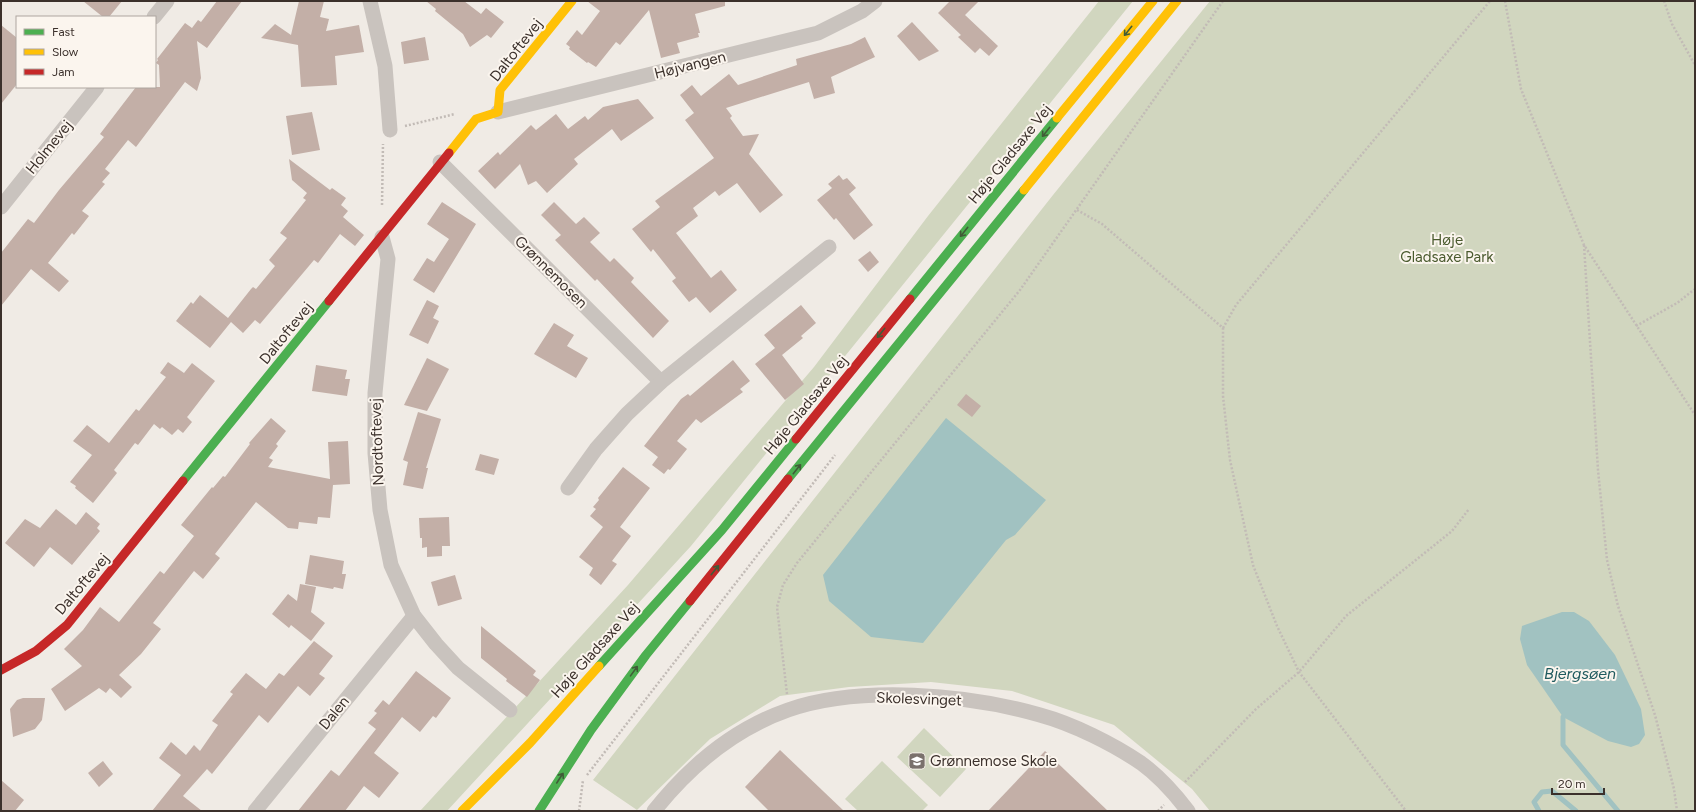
<svg xmlns="http://www.w3.org/2000/svg" width="1696" height="812" font-family="Figtree,sans-serif">
	<style>
		.green { fill: #d1d6bf }
		.water { fill: #a1c2c1 }
		.lines { fill: none; stroke-linecap: round; stroke-linejoin: round }
		.stream { stroke: #a1c2c1; stroke-width: 5 }
		.building { fill: #c3afa7 }
		.path { stroke: #c2bbb6; stroke-width: 2.5; stroke-dasharray: 2 2; stroke-linecap: butt }
		.street { stroke: #c9c3be; stroke-width: 15 }
		.fast { stroke: #4caf50; stroke-width: 9 }
		.slow { stroke: #ffc107; stroke-width: 9 }
		.jam { stroke: #c62828; stroke-width: 9 }
		.oneway { stroke: #415c38 }
		.labels { text-anchor: middle; stroke-width: 4; stroke-linejoin: round; paint-order: stroke }
		.street-label { font-size: 15px; fill: #3b302b; stroke: #fbf5ee }
		.park-label { font-size: 15px; fill: #4a5a2e; stroke: #fbf5ee }
		.poi-label { font-size: 15px; fill: #3b302b; stroke: #fbf5ee; text-anchor: start }
		.water-label { font-size: 16px; font-style: italic; fill: #1f5a5e; stroke: #fbf5ee }
	</style>
	<rect width="100%" height="100%" fill="#f0ebe5"/>
	<g class="green">
		<path d="M 1099,1 L 1133,1 L 691,546 L 447,811 L 420,811 L 628,585 L 814,367 L 928,216 Z"/>
		<path d="M 1210,1 L 1695,1 L 1695,811 L 1210,811 L 1192,789 L 1114,725 L 1012,691 L 931,682 L 849,687 L 780,696 L 710,739 L 637,810 L 593,780 L 1053,195 Z"/>
		<path d="M 924,728 L 966,769 L 940,797 L 897,757 Z"/>
		<path d="M 882,761 L 928,805 L 922,811 L 858,811 L 845,799 Z"/>
	</g>
	<g class="water">
		<path d="M 946,418 L 1046,500 L 1015,535 L 1006,540 L 923,643 L 871,637 L 829,601 L 823,575 Z"/>
		<path d="M 1562,612 L 1574,612 L 1589,621 L 1615,655 L 1641,709 L 1645,735 L 1639,744 L 1631,747 L 1608,741 L 1563,717 L 1527,665 L 1520,639 L 1522,626 Z"/>
	</g>
	<g class="lines">
		<g class="stream">
			<path d="M 1563,717 L 1563,745 L 1618,811"/>
			<path d="M 1539,811 L 1534,802 L 1542,792 L 1552,791 L 1576,811"/>
		</g>
	</g>
	<g class="building">
		<path d="M 83,1 L 122,1 L 109,17 L 103,17 Z"/>
		<path d="M 217,1 L 242,1 L 207,48 L 197,41 L 201,78 L 197,91 L 185,82 L 136,147 L 128,140 L 105,169 L 110,173 L 102,182 L 105,184 L 82,211 L 89,216 L 74,235 L 72,233 L 48,263 L 69,281 L 59,292 L 31,269 L 1,306 L 1,253 L 28,219 L 34,223 L 59,190 L 104,137 L 100,134 L 136,87 L 160,87 L 159,65 L 156,63 L 158,60 L 157,59 L 185,23 L 192,28 L 198,20 L 201,22 Z"/>
		<path d="M 299,1 L 324,1 L 320,17 L 329,19 L 326,31 L 359,25 L 364,52 L 335,56 L 337,85 L 301,87 L 298,45 L 261,38 L 275,24 L 291,35 Z"/>
		<path d="M 426,1 L 464,1 L 481,14 L 486,8 L 504,22 L 491,38 L 487,35 L 470,47 L 463,34 L 435,11 L 436,9 Z"/>
		<path d="M 587,1 L 725,1 L 725,6 L 695,14 L 700,33 L 698,33 L 699,37 L 677,43 L 680,53 L 661,58 L 649,10 L 620,45 L 616,42 L 596,67 L 588,62 L 587,63 L 569,49 L 570,47 L 566,44 L 577,30 L 582,35 L 600,11 Z"/>
		<path d="M 950,1 L 979,1 L 965,15 L 998,46 L 989,56 L 980,48 L 975,53 L 958,37 L 961,35 L 938,13 Z"/>
		<path d="M 912,22 L 939,51 L 919,61 L 897,36 Z"/>
		<path d="M 1,25 L 17,38 L 17,84 L 1,104 Z"/>
		<path d="M 425,37 L 429,60 L 404,64 L 401,42 Z"/>
		<path d="M 865,37 L 875,57 L 831,77 L 835,93 L 814,99 L 809,82 L 726,108 L 732,116 L 730,118 L 743,136 L 759,134 L 749,154 L 783,195 L 760,213 L 737,183 L 719,196 L 715,191 L 693,208 L 698,216 L 676,233 L 711,278 L 721,270 L 737,290 L 710,313 L 696,297 L 689,302 L 672,281 L 676,278 L 653,249 L 651,252 L 632,229 L 660,207 L 655,201 L 714,158 L 685,120 L 694,113 L 680,95 L 692,85 L 701,96 L 729,74 L 738,85 L 797,65 L 796,59 L 851,44 Z"/>
		<path d="M 638,99 L 654,118 L 621,141 L 612,129 L 574,159 L 578,164 L 547,193 L 536,181 L 528,185 L 520,164 L 495,189 L 478,171 L 498,152 L 500,155 L 531,125 L 536,130 L 556,114 L 568,129 L 585,116 L 588,120 L 603,107 Z"/>
		<path d="M 312,112 L 320,150 L 292,155 L 286,116 Z"/>
		<path d="M 289,159 L 330,190 L 332,188 L 346,198 L 341,205 L 348,211 L 343,217 L 364,235 L 355,246 L 340,234 L 318,263 L 314,260 L 260,324 L 255,320 L 243,333 L 231,322 L 210,348 L 176,321 L 191,302 L 193,304 L 200,295 L 228,318 L 251,289 L 253,287 L 256,289 L 275,266 L 269,260 L 287,238 L 280,233 L 306,200 L 303,198 L 307,193 L 292,180 Z"/>
		<path d="M 839,175 L 843,180 L 847,178 L 856,188 L 849,194 L 873,225 L 854,240 L 836,218 L 834,220 L 817,200 L 832,188 L 828,184 Z"/>
		<path d="M 442,202 L 476,224 L 434,293 L 413,280 L 427,258 L 434,262 L 449,239 L 427,224 Z"/>
		<path d="M 554,202 L 576,224 L 584,217 L 600,233 L 590,242 L 610,262 L 614,258 L 634,278 L 631,282 L 669,321 L 653,338 L 597,279 L 595,281 L 555,240 L 561,235 L 541,215 Z"/>
		<path d="M 870,251 L 879,262 L 868,272 L 858,260 Z"/>
		<path d="M 427,300 L 439,306 L 433,318 L 439,321 L 428,344 L 409,335 Z"/>
		<path d="M 801,305 L 816,323 L 801,336 L 803,338 L 782,355 L 804,384 L 785,400 L 755,364 L 775,348 L 764,335 Z"/>
		<path d="M 554,323 L 574,335 L 567,346 L 588,358 L 576,378 L 534,354 Z"/>
		<path d="M 427,358 L 449,369 L 427,411 L 404,405 Z"/>
		<path d="M 733,360 L 750,381 L 740,389 L 743,392 L 701,423 L 696,419 L 677,441 L 687,449 L 670,470 L 668,469 L 664,474 L 652,465 L 658,457 L 644,446 L 681,399 L 688,394 L 690,396 Z"/>
		<path d="M 168,362 L 184,373 L 192,363 L 215,381 L 188,416 L 187,417 L 192,422 L 183,433 L 178,429 L 172,435 L 162,427 L 160,429 L 154,424 L 138,445 L 135,443 L 114,470 L 117,473 L 93,503 L 75,488 L 76,486 L 70,482 L 92,455 L 73,441 L 87,425 L 109,443 L 136,409 L 139,411 L 166,377 L 160,373 Z"/>
		<path d="M 316,365 L 347,370 L 345,379 L 350,379 L 347,396 L 312,391 Z"/>
		<path d="M 966,394 L 981,406 L 972,417 L 957,405 Z"/>
		<path d="M 418,412 L 441,419 L 426,468 L 428,468 L 423,489 L 403,485 L 408,462 L 403,460 Z"/>
		<path d="M 271,418 L 286,431 L 276,444 L 278,446 L 269,458 L 273,460 L 268,467 L 330,479 L 328,442 L 348,441 L 350,484 L 333,485 L 330,518 L 318,517 L 317,524 L 299,522 L 298,529 L 288,528 L 256,502 L 215,554 L 220,558 L 203,579 L 194,571 L 153,623 L 161,629 L 141,654 L 119,675 L 132,687 L 121,698 L 110,688 L 106,693 L 99,688 L 65,711 L 51,689 L 82,666 L 64,649 L 83,630 L 100,607 L 119,622 L 160,571 L 164,574 L 194,536 L 181,525 L 212,487 L 213,488 L 223,476 L 225,477 L 250,444 L 249,443 Z"/>
		<path d="M 480,454 L 499,459 L 494,475 L 475,470 Z"/>
		<path d="M 623,467 L 650,488 L 620,527 L 631,536 L 612,561 L 617,564 L 601,585 L 589,575 L 593,568 L 579,557 L 603,527 L 590,516 L 596,509 L 593,507 L 599,500 L 598,498 Z"/>
		<path d="M 56,509 L 76,525 L 86,512 L 100,524 L 97,528 L 100,531 L 72,565 L 50,547 L 34,567 L 5,543 L 25,519 L 40,528 Z"/>
		<path d="M 449,517 L 450,546 L 442,546 L 442,556 L 427,557 L 427,547 L 422,548 L 422,538 L 420,538 L 419,518 Z"/>
		<path d="M 310,555 L 344,561 L 342,574 L 346,574 L 343,589 L 334,587 L 333,589 L 305,584 Z"/>
		<path d="M 455,575 L 462,599 L 438,606 L 431,582 Z"/>
		<path d="M 300,584 L 316,587 L 311,612 L 325,623 L 311,641 L 291,625 L 289,628 L 272,614 L 288,594 L 297,601 Z"/>
		<path d="M 481,626 L 536,671 L 533,675 L 540,680 L 527,697 L 506,681 L 507,679 L 481,658 Z"/>
		<path d="M 314,641 L 333,656 L 319,674 L 325,678 L 310,696 L 298,686 L 268,723 L 259,715 L 212,774 L 207,769 L 183,796 L 202,811 L 152,811 L 181,775 L 159,758 L 171,742 L 186,755 L 194,745 L 200,751 L 218,725 L 212,721 L 233,694 L 230,692 L 246,673 L 266,689 L 279,673 L 284,676 Z"/>
		<path d="M 416,671 L 451,698 L 436,718 L 433,716 L 420,732 L 402,717 L 374,753 L 399,773 L 379,798 L 364,786 L 345,811 L 298,811 L 331,770 L 339,776 L 376,729 L 368,723 L 377,713 L 374,711 L 383,700 L 389,705 Z"/>
		<path d="M 23,698 L 45,698 L 42,720 L 35,729 L 13,737 L 10,709 L 17,700 Z"/>
		<path d="M 780,750 L 844,811 L 769,811 L 745,787 Z"/>
		<path d="M 1045,751 L 1108,811 L 988,811 Z"/>
		<path d="M 103,761 L 113,774 L 99,787 L 88,773 Z"/>
		<path d="M 1,780 L 24,800 L 15,811 L 1,811 Z"/>
	</g>
	<g class="lines">
		<g class="path">
			<path d="M 1505,1 L 1521,89 L 1584,245 L 1695,415"/>
			<path d="M 1664,1 L 1672,24 L 1695,65"/>
			<path d="M 405,126 L 455,114"/>
			<path d="M 382,205 L 383,144"/>
			<path d="M 1077,210 L 1102,224 L 1223,328 L 1223,396 L 1230,460 L 1253,565 L 1277,626 L 1299,672 L 1406,811"/>
			<path d="M 1584,245 L 1598,470 L 1607,560 L 1618,606 L 1655,715 L 1674,789 L 1677,811"/>
			<path d="M 1636,326 L 1677,303 L 1695,289"/>
			<path d="M 1223,328 L 1236,305 L 1490,1"/>
			<path d="M 787,694 L 777,607 L 783,585 L 797,563 L 1020,290 L 1223,1"/>
			<path d="M 587,775 L 835,455"/>
			<path d="M 1185,782 L 1256,709 L 1299,672 L 1346,616 L 1452,531 L 1469,509"/>
			<path d="M 579,811 L 583,780"/>
			<path d="M 1158,811 L 1164,805"/>
		</g>
		<g class="street">
			<path d="M 370,1 L 385,66 L 390,130"/>
			<path d="M 154,17 L 167,1"/>
			<path d="M 498,112 L 818,33 L 862,11 L 875,1"/>
			<path d="M 440,162 L 661,382"/>
			<path d="M 1,207 L 97,87"/>
			<path d="M 382,237 L 388,259 L 375,393 L 375,453 L 380,510 L 391,565 L 414,616 L 436,644 L 458,668 L 510,710"/>
			<path d="M 568,488 L 596,449 L 627,414 L 661,382 L 829,247"/>
			<path d="M 255,811 L 414,616"/>
			<path d="M 654,811 C 689,767 734,729 788,710 C 860,685 967,694 1040,715 C 1073,724 1113,744 1141,763 C 1159,776 1175,794 1188,811"/>
		</g>
		<g class="fast">
			<path d="M 910,299 L 1057,118"/>
			<path d="M 788,479 L 1024,190"/>
			<path d="M 183,481 L 329,301"/>
			<path d="M 599,666 L 722,530 L 796,439"/>
			<path d="M 539,811 L 591,730 L 646,655 L 690,601"/>
		</g>
		<g class="slow">
			<path d="M 1057,118 L 1153,1"/>
			<path d="M 449,153 L 476,119 L 498,112 L 500,90 L 572,1"/>
			<path d="M 1024,190 L 1177,1"/>
			<path d="M 462,811 L 530,743 L 599,666"/>
		</g>
		<g class="jam">
			<path d="M 329,301 L 449,153"/>
			<path d="M 796,439 L 910,299"/>
			<path d="M 690,601 L 788,479"/>
			<path d="M 1,670 L 36,651 L 67,625 L 183,481"/>
		</g>
	</g>
	<defs><path id="oneway-shaft" d="M-6 0H5M1.5-3L5.5 0L1.5 3" fill="none" stroke-width="1.6" stroke-linecap="round" stroke-linejoin="round"/></defs>
	<g class="oneway">
		<use href="#oneway-shaft" transform="translate(1128 31) rotate(129)"/>
		<use href="#oneway-shaft" transform="translate(1046 132) rotate(129)"/>
		<use href="#oneway-shaft" transform="translate(964 232) rotate(129)"/>
		<use href="#oneway-shaft" transform="translate(881 333) rotate(129)"/>
		<use href="#oneway-shaft" transform="translate(797 469) rotate(-51)"/>
		<use href="#oneway-shaft" transform="translate(715 570) rotate(-51)"/>
		<use href="#oneway-shaft" transform="translate(634 671) rotate(-54)"/>
		<use href="#oneway-shaft" transform="translate(560 778) rotate(-57)"/>
	</g>
	<defs>
		<g id="school-square" transform="scale(0.9)"><rect x="-9" y="-9" width="18" height="18" rx="4" fill="#7a716c" stroke="#fbf5ee"/><path d="M0-5L7-2L0 1L-7-2ZM-4 1L0 2.5L4 1V4Q0 6-4 4Z" fill="#fff"/></g>
	</defs>
	<g fill-rule="evenodd">
		<use href="#school-square" x="917" y="761"/>
	</g>
	<g class="labels">
		<g class="street-label">
			<text transform="translate(516 50) rotate(-52)" y="5">Daltoftevej</text>
			<text transform="translate(690 65) rotate(-14)" y="5">Højvangen</text>
			<text transform="translate(49 147) rotate(-51)" y="5">Holmevej</text>
			<text transform="translate(1010 154) rotate(-51)" y="5">Høje Gladsaxe Vej</text>
			<text transform="translate(551 272) rotate(45)" y="5">Grønnemosen</text>
			<text transform="translate(286 333) rotate(-51)" y="5">Daltoftevej</text>
			<text transform="translate(806 405) rotate(-51)" y="5">Høje Gladsaxe Vej</text>
			<text transform="translate(377 442) rotate(-92)" y="5">Nordtoftevej</text>
			<text transform="translate(82 584) rotate(-50)" y="5">Daltoftevej</text>
			<text transform="translate(595 650) rotate(-48)" y="5">Høje Gladsaxe Vej</text>
			<text transform="translate(919 699) rotate(2)" y="5">Skolesvinget</text>
			<text transform="translate(334 713) rotate(-51)" y="5">Dalen</text>
		</g>
		<g class="park-label">
			<text x="1447" y="245">Høje<tspan x="1447" dy="17">Gladsaxe Park</tspan></text>
		</g>
		<g class="poi-label">
			<text x="930" y="766">Grønnemose Skole</text>
		</g>
		<g class="water-label">
			<text x="1580" y="679">Bjergsøen</text>
		</g>
	</g>
	<rect width="1696" height="812" fill="none" stroke="#3b302b" stroke-width="4"/>
	<rect x="16" y="16" width="140" height="72" fill="#fbf5ee" stroke="#aea6a0"/>
	<rect x="24" y="29" width="20" height="6" fill="#4caf50" stroke="#aea6a0"/>
	<text x="52" y="36" font-size="12" fill="#3b302b">Fast</text>
	<rect x="24" y="49" width="20" height="6" fill="#ffc107" stroke="#aea6a0"/>
	<text x="52" y="56" font-size="12" fill="#3b302b">Slow</text>
	<rect x="24" y="69" width="20" height="6" fill="#c62828" stroke="#aea6a0"/>
	<text x="52" y="76" font-size="12" fill="#3b302b">Jam</text>
	<path d="M1552 788v6h52v-6" fill="none" stroke="#3b302b" stroke-width="2"/>
	<text x="1558" y="788" font-size="12" fill="#3b302b" stroke="#fbf5ee" stroke-width="3" paint-order="stroke">20 m</text>
</svg>
